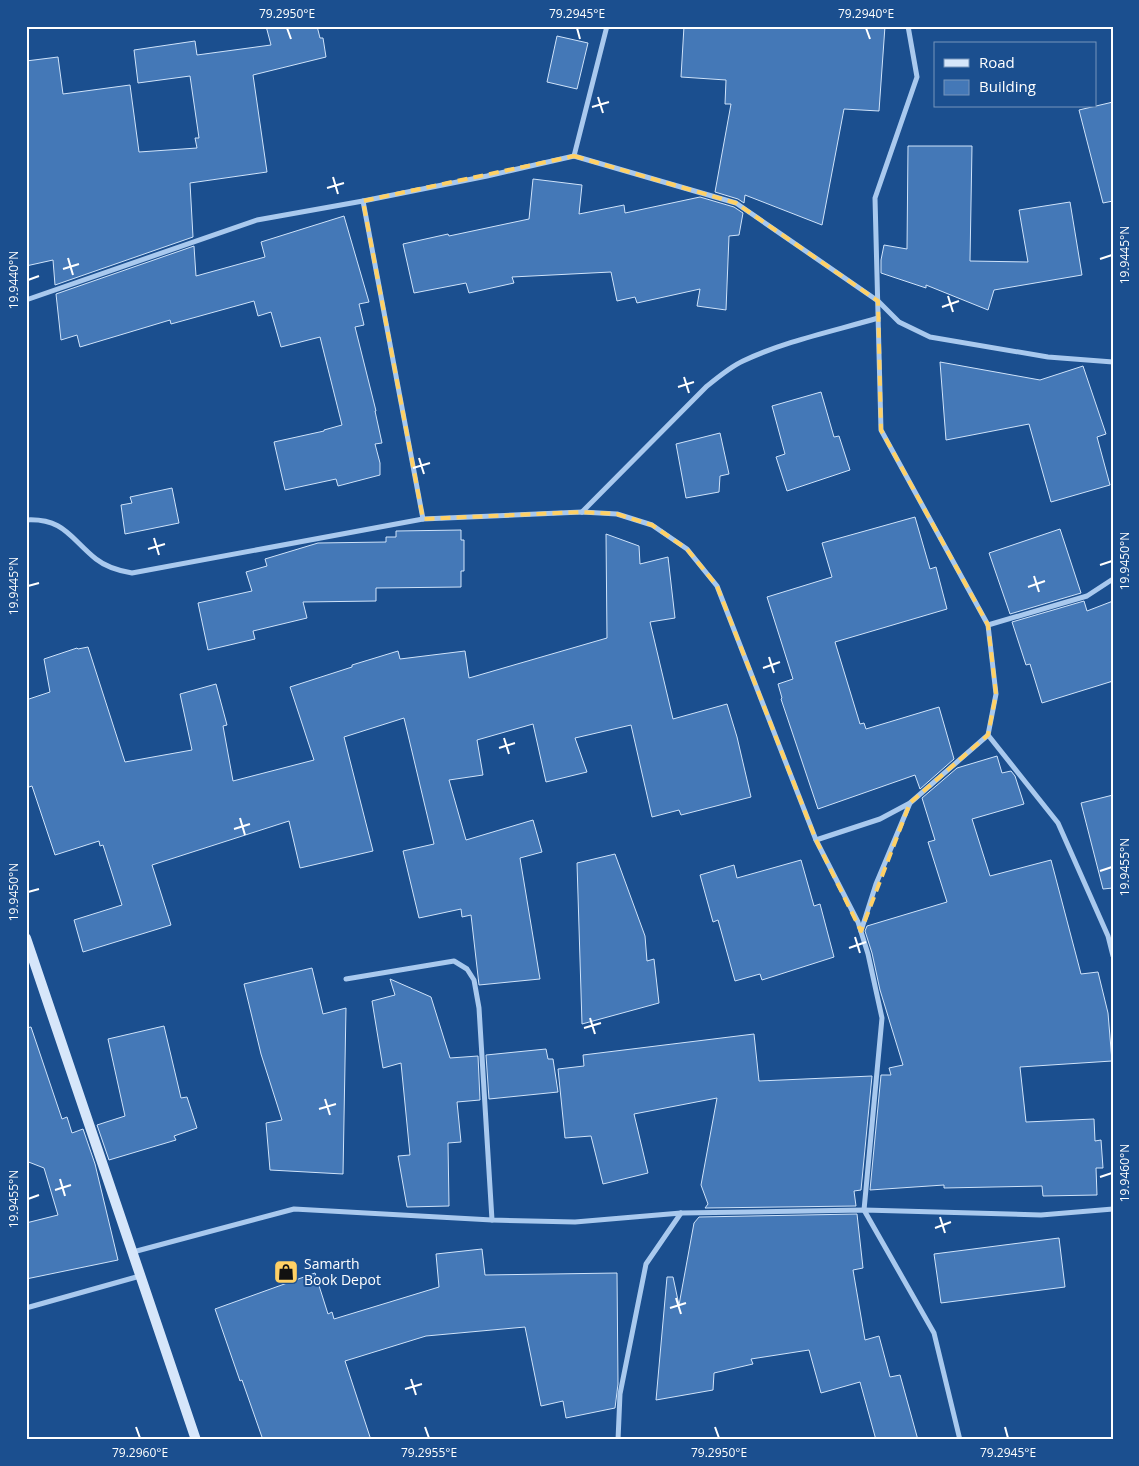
<svg xmlns="http://www.w3.org/2000/svg" width="1139" height="1466" font-family="'Open Sans',sans-serif">
<rect width="100%" height="100%" fill="#1b4f8f"/>
<!-- building -->
<g fill="#4478b7" stroke="#cfe3fa">
<polygon points="266,26 317,26 320,38 323,38 326,57 253,75 267,172 190,183 193,237 55,285 53,260 26,266 26,61 58,57 63,94 130,85 139,152 197,148 195,138 199,138 190,76 138,83 134,50 195,41 197,55 271,45"/>
<polygon points="684,26 885,26 879,111 844,109 822,225 745,195 744,203 738,199 715,192 731,104 725,104 726,80 681,77"/>
<polygon points="557,36 588,43 577,89 547,82"/>
<polygon points="1113,102 1113,201 1103,203 1079,110"/>
<polygon points="908,146 972,146 970,261 1028,262 1019,210 1070,202 1082,275 994,290 988,310 926,285 926,288 881,273 881,260 884,245 907,249"/>
<polygon points="533,179 582,185 579,214 624,205 625,213 700,197 734,207 743,213 739,235 729,236 726,310 697,306 700,289 637,303 635,297 617,301 611,272 512,277 514,283 469,293 466,283 414,293 403,244 448,234 449,236 529,219"/>
<polygon points="344,216 369,302 359,304 364,325 355,327 376,411 375,411 382,443 375,444 380,463 380,475 338,486 336,479 285,490 274,442 324,431 324,430 342,425 320,337 281,347 271,312 258,316 254,301 171,324 170,320 80,347 77,335 61,340 56,294 194,246 196,276 265,257 261,242"/>
<polygon points="940,362 1040,380 1083,366 1106,434 1097,437 1110,485 1051,502 1029,424 946,440"/>
<polygon points="821,392 834,437 839,436 850,470 787,491 776,457 785,454 772,406"/>
<polygon points="720,433 729,474 720,476 719,492 686,498 676,444"/>
<polygon points="172,488 179,523 125,534 121,505 132,503 130,497"/>
<polygon points="915,517 930,569 936,567 947,609 835,642 860,724 864,723 866,729 939,707 954,759 920,789 915,775 818,809 781,699 782,698 778,684 793,679 767,597 832,577 822,543"/>
<polygon points="1060,529 1081,593 1010,614 989,553"/>
<polygon points="461,530 461,540 464,540 464,571 461,571 461,587 376,588 376,601 303,602 307,618 253,631 255,639 208,650 198,603 252,591 246,572 267,566 265,559 318,543 386,542 386,537 396,537 396,531"/>
<polygon points="606,534 639,546 640,564 668,557 675,618 650,622 673,719 727,704 737,737 751,797 681,815 679,810 652,817 631,725 575,738 587,772 546,782 533,724 477,740 483,775 449,780 466,840 533,820 542,852 520,858 540,979 479,985 471,915 462,917 461,909 419,918 403,851 434,844 404,718 344,737 373,851 300,868 289,821 152,865 171,925 83,952 74,920 122,905 103,845 100,846 99,841 55,855 32,786 26,788 26,700 50,692 44,659 77,648 78,649 88,647 125,762 192,750 180,694 216,684 227,725 223,726 233,781 314,760 290,687 352,667 352,665 398,651 400,659 465,651 469,678 607,638"/>
<polygon points="1084,601 1087,611 1113,601 1113,681 1042,703 1030,664 1026,665 1012,622"/>
<polygon points="997,756 1002,773 1011,771 1015,776 1024,804 972,819 990,876 1051,860 1081,974 1098,972 1108,1013 1112,1061 1020,1067 1026,1122 1094,1119 1095,1141 1101,1140 1103,1168 1096,1168 1097,1195 1043,1196 1042,1186 944,1188 944,1185 870,1190 881,1075 891,1075 889,1068 903,1065 880,990 872,953 865,931 867,926 947,902 928,842 935,840 922,798 957,768"/>
<polygon points="1113,795 1113,888 1103,889 1081,803"/>
<polygon points="615,854 645,936 647,961 654,959 659,1003 582,1024 577,863"/>
<polygon points="801,860 814,906 820,904 834,957 762,980 760,974 735,981 718,920 713,922 700,875 734,865 737,878"/>
<polygon points="312,968 323,1014 346,1008 343,1174 270,1170 266,1123 282,1120 261,1054 244,984"/>
<polygon points="390,979 431,997 450,1058 478,1056 480,1100 457,1102 461,1142 448,1143 449,1206 407,1207 398,1156 410,1155 401,1063 383,1068 372,1001 395,995"/>
<polygon points="164,1026 181,1098 187,1097 197,1128 174,1136 176,1140 109,1160 97,1125 125,1116 108,1039"/>
<polygon points="31,1027 62,1119 67,1117 72,1133 83,1129 95,1164 118,1260 26,1279 26,1223 58,1215 44,1168 26,1161 26,1028"/>
<polygon points="754,1034 759,1081 872,1076 861,1190 854,1191 856,1206 705,1208 708,1204 701,1185 717,1098 634,1114 648,1173 603,1184 591,1136 565,1138 558,1069 584,1066 583,1055"/>
<polygon points="546,1049 548,1059 553,1059 558,1092 489,1099 486,1055"/>
<polygon points="857,1214 863,1268 853,1270 865,1340 879,1336 890,1377 900,1375 918,1440 876,1440 860,1382 821,1393 809,1350 751,1359 753,1364 714,1373 713,1390 656,1400 667,1277 673,1277 679,1305 694,1223 699,1217"/>
<polygon points="1059,1238 1065,1287 941,1303 934,1254"/>
<polygon points="482,1249 485,1275 617,1273 618,1384 615,1408 566,1418 563,1401 541,1406 525,1327 426,1336 345,1361 371,1440 263,1440 242,1380 240,1381 215,1309 315,1273 328,1314 332,1312 334,1319 439,1287 436,1254"/>
</g>
<g fill="none" stroke-linecap="round" stroke-linejoin="round">
<!-- minor -->
<g stroke="#a9c9ee" stroke-width="5">
<polyline points="908,26 917,77 875,198 881,430 988,625 996,694 988,735 1058,823 1108,936 1113,956"/>
<polyline points="574,156 607,26"/>
<polyline points="363,201 423,519"/>
<polyline points="26,300 257,220 363,201 487,176 574,156 736,203 878,301 899,322 930,337 1048,357 1113,362"/>
<path d="M582,512L706,387C717,378 730,367 743,361C785,341 834,331 878,318"/>
<path d="M26,520C64,518 70,538 96,559C106,567 120,571 132,573L423,519L582,512L617,514L652,525L687,549L717,586L816,840L858,922L868,954L882,1018L864,1210L934,1333L960,1440"/>
<polyline points="988,625 1087,596 1113,579"/>
<polyline points="816,840 880,819 910,803 988,735"/>
<polyline points="861,931 876,884 910,803"/>
<polyline points="346,979 454,961 467,969 474,980 479,1008 492,1220"/>
<polyline points="133,1252 294,1209 492,1220 575,1222 681,1213 864,1210 1041,1215 1113,1209"/>
<polyline points="26,1308 140,1276"/>
<polyline points="618,1440 620,1394 646,1264 681,1213"/>
</g>
<!-- secondary -->
<polyline stroke="#d6e6fa" stroke-width="10" points="26,938 196,1440"/>
</g>
<!-- marked area -->
<path fill="none" stroke="#ffd166" stroke-width="4" stroke-dasharray="10 6" stroke-linejoin="round" d="M574,156L736,203L878,301L881,430L988,625L996,694L988,735L910,803L861,931L816,840L717,586L687,549L652,525L617,514L582,512L423,519L363,201Z"/>
<!-- ticks -->
<path fill="none" stroke="#fff" stroke-width="2" d="M287,28L291,39M577,28L580,39M866,28L870,39M598,97L603,113M592,107L609,102M333,177L338,194M327,188L344,183M68,258L73,275M1100,259L1112,255M63,269L79,264M28,280L39,276M948,296L953,312M942,307L959,301M684,377L689,393M678,387L694,382M419,458L424,474M413,468L430,463M154,538L159,555M148,549L165,544M1100,565L1112,561M1034,576L1039,592M28,586L39,583M1028,587L1045,581M769,657L774,673M763,668L780,662M504,738L509,754M499,748L515,743M240,818L245,835M234,829L250,824M1100,871L1112,867M28,892L39,889M855,937L860,953M849,948L866,942M590,1018L595,1034M584,1028L601,1023M325,1099L330,1115M319,1109L336,1104M1100,1177L1112,1173M60,1179L65,1196M55,1190L71,1185M28,1199L39,1195M940,1217L945,1233M935,1228L951,1222M676,1298L681,1314M670,1308L686,1303M411,1379L416,1395M405,1389L422,1384M136,1427L140,1438M425,1427L429,1438M715,1427L719,1438M1005,1427L1008,1438"/>
<!-- icons -->
<defs>
<symbol id="shop-square" viewBox="-11 -11 22 22"><rect x="-9" y="-9" width="18" height="18" rx="4" fill="#ffd166" stroke="#1b4f8f"/><path d="M-5-2.5h2.3a2.7 3.5 0 0 1 5.4 0H5L5.5 6h-11ZM-1.5-2.5h3a1.5 2.3 0 0 0-3 0Z" fill="#111"/></symbol>
</defs>
<g fill-rule="evenodd">
<use href="#shop-square" x="272" y="1258" width="28" height="28"/>
</g>
<g text-anchor="middle" stroke-width="4" stroke-linejoin="round" paint-order="stroke">
<!-- poi labels -->
<g font-size="14" fill="#fff" stroke="#1b4f8f" text-anchor="start">
<text x="304" y="1269">Samarth<tspan x="304" dy="16">Book Depot</tspan></text>
</g>
</g>
<!-- border -->
<rect width="1139" height="1466" fill="none" stroke="#1b4f8f" stroke-width="55"/>
<!-- legend -->
<rect x="934" y="42" width="162" height="65" fill="#1b4f8f" stroke="#7695bc"/>
<rect x="944" y="59" width="25" height="8" fill="#d6e6fa" stroke="#7695bc"/>
<text x="979" y="68" font-size="15" fill="#ffffff">Road</text>
<rect x="944" y="80" width="25" height="15" fill="#4478b7" stroke="#7695bc"/>
<text x="979" y="92" font-size="15" fill="#ffffff">Building</text>
<rect x="28" y="28" width="1084" height="1410" fill="none" stroke="#fff" stroke-width="2"/>
<g font-size="12" text-anchor="middle" fill="#fff">
<text x="287" y="18">79.2950°E</text>
<text x="577" y="18">79.2945°E</text>
<text x="866" y="18">79.2940°E</text>
<text transform="translate(1125 255) rotate(-90)" y="4">19.9445°N</text>
<text transform="translate(14 280) rotate(-90)" y="4">19.9440°N</text>
<text transform="translate(1125 561) rotate(-90)" y="4">19.9450°N</text>
<text transform="translate(14 586) rotate(-90)" y="4">19.9445°N</text>
<text transform="translate(1125 867) rotate(-90)" y="4">19.9455°N</text>
<text transform="translate(14 892) rotate(-90)" y="4">19.9450°N</text>
<text transform="translate(1125 1173) rotate(-90)" y="4">19.9460°N</text>
<text transform="translate(14 1199) rotate(-90)" y="4">19.9455°N</text>
<text x="140" y="1457">79.2960°E</text>
<text x="429" y="1457">79.2955°E</text>
<text x="719" y="1457">79.2950°E</text>
<text x="1008" y="1457">79.2945°E</text>
</g>
</svg>
